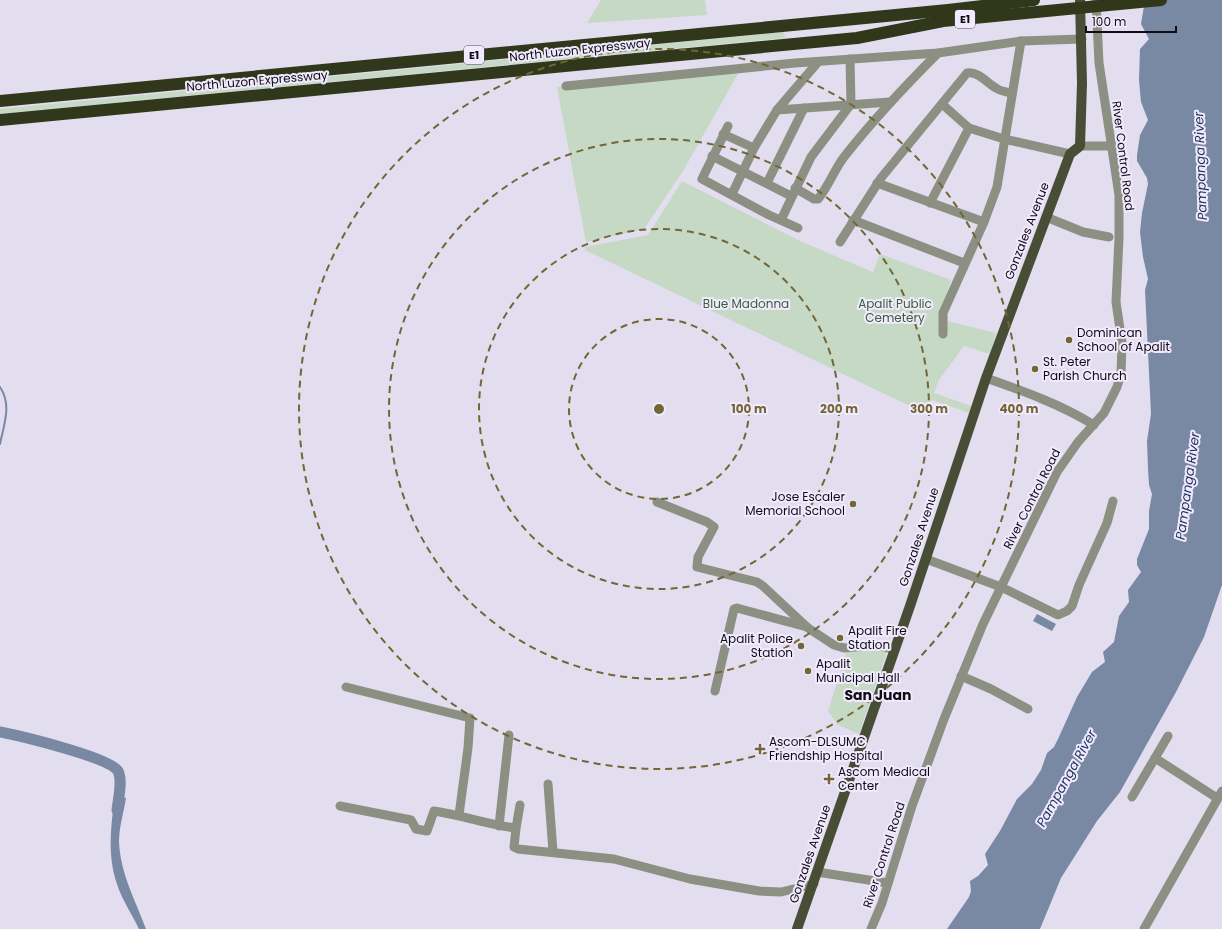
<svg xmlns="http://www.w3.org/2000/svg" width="1222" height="929" font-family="Poppins,sans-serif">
<rect width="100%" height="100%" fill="#e3ddf0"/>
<!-- green -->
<g fill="#c5d9c4">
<polygon points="601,0 705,0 707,15 587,23"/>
<polygon points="784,32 785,38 0,114 0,109"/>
<polygon points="740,70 683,171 644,229 586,242 557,87"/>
<polygon points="682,181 802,242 873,272 880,254 951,280 939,319 996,333 990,354 964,346 939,380 934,393 974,407 972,414 932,400 920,411 585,250 585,247 648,235"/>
<polygon points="870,648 887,652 859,734 838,725 828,711 847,650"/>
</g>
<!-- water -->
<g fill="#7989a4">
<polygon points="1145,0 1222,0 1222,585 1204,637 1176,692 1120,792 1097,821 1061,878 1040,929 947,929 969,897 971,891 970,881 978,876 988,865 985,854 1000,831 1017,799 1032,784 1041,770 1047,753 1054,747 1058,739 1077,697 1092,672 1105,662 1103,652 1114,642 1119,616 1129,602 1128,590 1141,572 1137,565 1137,559 1149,529 1149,511 1152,494 1149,485 1148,469 1147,441 1151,414 1145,290 1148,279 1143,257 1140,232 1142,213 1148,184 1147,178 1137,161 1137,155 1140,135 1148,120 1141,102 1139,80 1140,49 1149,39 1141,24"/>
<polygon points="1037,614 1056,624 1052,631 1033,621"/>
<path d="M115,795L126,798C124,811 119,827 119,841C120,873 135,899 146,929H139C132,914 122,900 117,884C107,855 111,825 115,795Z"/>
</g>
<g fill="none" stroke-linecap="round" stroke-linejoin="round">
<!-- stream -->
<path stroke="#7989a4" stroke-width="2" d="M0,387C12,405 4,424 0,444"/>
<!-- river -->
<path stroke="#7989a4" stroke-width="11" d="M0,732C20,736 109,757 118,771C123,781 118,800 117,810"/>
<!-- minor -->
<g stroke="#8c9082" stroke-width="9">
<polyline points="566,86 795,63 938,53 1021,41 1082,39"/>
<polyline points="942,104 969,128 1004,139 1070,154"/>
<polyline points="777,110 890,102"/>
<polyline points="728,126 702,179 769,215 798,228"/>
<polyline points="723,134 754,148"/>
<polyline points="1080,146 1112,146"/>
<polyline points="712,156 791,196"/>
<polyline points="767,183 804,108"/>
<polyline points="877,183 984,222"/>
<path d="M795,188L814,199H818C829,186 834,170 844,157C873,120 905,86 938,53"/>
<polyline points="732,194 754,148 777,110 818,62"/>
<polyline points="930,203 969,128"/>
<polyline points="1046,217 1083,232 1109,237"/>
<polyline points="781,220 811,157 851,104 850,59"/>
<polyline points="853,220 964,263"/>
<path d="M840,242L881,178L967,73C978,71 987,83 996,88C1000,91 1006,92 1012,93"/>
<polyline points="943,334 943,313 984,222 997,187 1021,41"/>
<path d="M986,378C1023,391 1060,404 1094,425"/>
<polyline points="657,502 707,522 714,527 698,557 697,567 757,582 763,586 808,628 834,645 844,648 877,645 895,650"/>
<polyline points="926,559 1001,587 1058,615 1067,611 1072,606 1079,585 1107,523 1113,501"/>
<polyline points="961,676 991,689 1028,709"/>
<polyline points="346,687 470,718 468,748 459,815"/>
<polyline points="715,691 734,609 737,608 807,627"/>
<polyline points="1155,758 1217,798"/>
<polyline points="548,784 553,852"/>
<polyline points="1132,797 1168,736"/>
<path d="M340,806L411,820L416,829L427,831L434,811C462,815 488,825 516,828L514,847L518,849L614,859L690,879L759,891L781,892L814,884"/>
<polyline points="499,826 509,735"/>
<polyline points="516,828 520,805"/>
<polyline points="817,872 888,883"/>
<polyline points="871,929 882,903 912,806 944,719 983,624 1057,472 1078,442 1104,413 1117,387 1121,374 1122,343 1116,302 1119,238 1119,195 1099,63 1096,0"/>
<polyline points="1144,929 1222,791"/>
</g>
<!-- major -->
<polyline stroke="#484e36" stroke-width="10" points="797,929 910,606 986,378 1070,154 1080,146 1082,83 1080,0"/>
<!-- highway -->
<g stroke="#31371b" stroke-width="12">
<polyline points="0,101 948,10 1034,0"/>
<polyline points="0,120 857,38 943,21 1161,0"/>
</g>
</g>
<!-- distance rings -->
<g fill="none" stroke="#726734" stroke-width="2" stroke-dasharray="7 5">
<circle cx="659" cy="409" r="90"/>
<circle cx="659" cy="409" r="180"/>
<circle cx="659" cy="409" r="270"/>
<circle cx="659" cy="409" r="360"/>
</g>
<!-- markers -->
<g fill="#726734" stroke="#f1eafe" stroke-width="1.5">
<circle cx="1069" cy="340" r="4"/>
<circle cx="1035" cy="369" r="4"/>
<circle cx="853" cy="504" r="4"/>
<circle cx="840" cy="638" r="4"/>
<circle cx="801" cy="646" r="4"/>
<circle cx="808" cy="671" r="4"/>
<path d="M758 743h4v4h4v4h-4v4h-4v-4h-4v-4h4z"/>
<path d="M827 773h4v4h4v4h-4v4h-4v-4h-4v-4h4z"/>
</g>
<g text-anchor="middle" stroke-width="4" stroke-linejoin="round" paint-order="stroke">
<!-- shield labels -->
<g fill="#f1eafe" stroke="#534f5a" stroke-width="1">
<rect x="955" y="10" width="20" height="18" rx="3"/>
<rect x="464" y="46" width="20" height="18" rx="3"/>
</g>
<g font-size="11" font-weight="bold" fill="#0f0c13">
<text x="965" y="23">E1</text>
<text x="474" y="59">E1</text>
</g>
<!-- street labels -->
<g font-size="12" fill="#0f0c13" stroke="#f1eafe">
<text transform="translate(580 50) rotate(-6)" y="4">North Luzon Expressway</text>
<text transform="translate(257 81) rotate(-5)" y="4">North Luzon Expressway</text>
<text transform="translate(1123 156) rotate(83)" y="4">River Control Road</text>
<text transform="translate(1027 231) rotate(-69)" y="4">Gonzales Avenue</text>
<text transform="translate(1032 499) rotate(-63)" y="4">River Control Road</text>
<text transform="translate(919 537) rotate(-72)" y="4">Gonzales Avenue</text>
<text transform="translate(810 854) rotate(-71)" y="4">Gonzales Avenue</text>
<text transform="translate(884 855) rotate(-72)" y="4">River Control Road</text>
</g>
<!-- park labels -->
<g font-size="12" fill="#395e38" stroke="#f1eafe">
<text x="746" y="308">Blue Madonna</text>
<text x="895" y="308">Apalit Public<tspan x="895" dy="14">Cemetery</tspan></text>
</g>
<!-- poi labels -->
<g font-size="12" fill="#0f0c13" stroke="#f1eafe" text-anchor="start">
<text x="1077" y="337">Dominican<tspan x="1077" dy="14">School of Apalit</tspan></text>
<text x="1043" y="366">St. Peter<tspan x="1043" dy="14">Parish Church</tspan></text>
<text x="845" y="501" text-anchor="end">Jose Escaler<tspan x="845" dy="14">Memorial School</tspan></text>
<text x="848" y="635">Apalit Fire<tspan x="848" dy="14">Station</tspan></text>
<text x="793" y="643" text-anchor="end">Apalit Police<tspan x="793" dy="14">Station</tspan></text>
<text x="816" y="668">Apalit<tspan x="816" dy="14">Municipal Hall</tspan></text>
<text x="769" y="746">Ascom-DLSUMC<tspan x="769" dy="14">Friendship Hospital</tspan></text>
<text x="838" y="776">Ascom Medical<tspan x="838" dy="14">Center</tspan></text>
</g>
<!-- water labels -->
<g font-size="13" font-style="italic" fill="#1d335a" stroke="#f1eafe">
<text transform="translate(1200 166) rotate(-92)" y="5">Pampanga River</text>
<text transform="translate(1187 486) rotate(-82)" y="5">Pampanga River</text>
<text transform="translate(1066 778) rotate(-61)" y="5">Pampanga River</text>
</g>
<!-- quarter labels -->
<g font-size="14" font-weight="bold" fill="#0f0c13" stroke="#f1eafe">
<text x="878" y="700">San Juan</text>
</g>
</g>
<circle cx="659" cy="409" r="6" fill="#726734" stroke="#f1eafe" stroke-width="2"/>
<g font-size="12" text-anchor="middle" font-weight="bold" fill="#726734" stroke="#f1eafe" stroke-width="4" stroke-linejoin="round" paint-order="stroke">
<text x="749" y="413">100 m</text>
<text x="839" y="413">200 m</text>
<text x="929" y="413">300 m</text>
<text x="1019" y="413">400 m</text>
</g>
<!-- scale -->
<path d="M1086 26v6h90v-6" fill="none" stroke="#0f0c13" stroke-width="2"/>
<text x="1092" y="26" font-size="12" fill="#0f0c13" stroke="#f1eafe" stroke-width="3" paint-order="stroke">100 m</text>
</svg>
